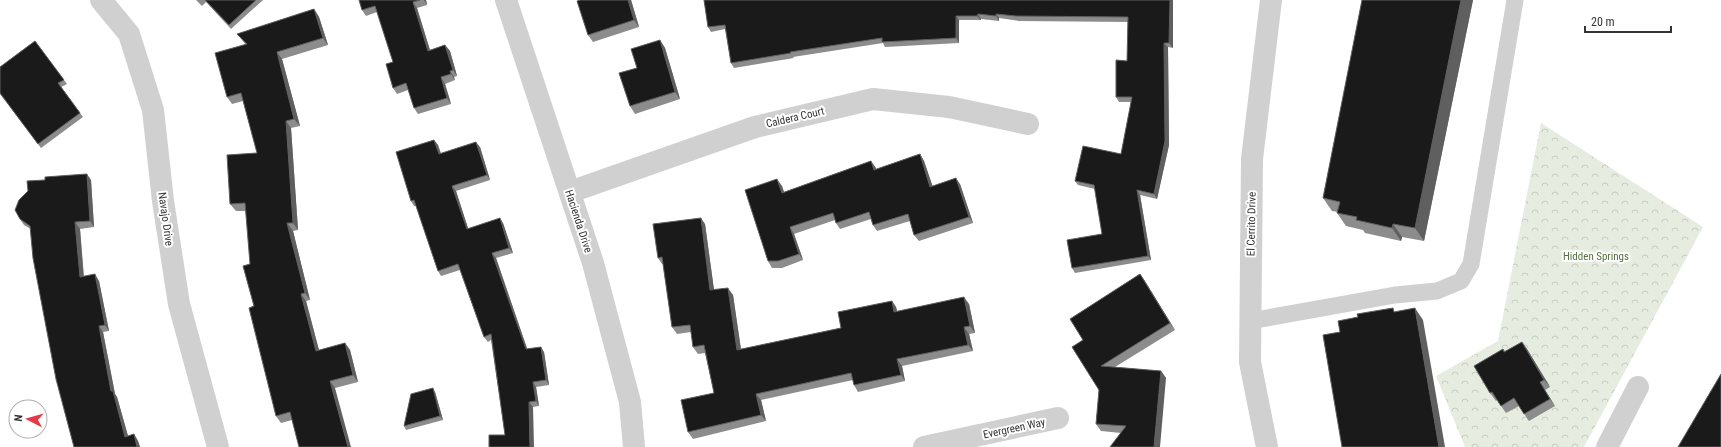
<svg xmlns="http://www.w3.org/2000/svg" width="1721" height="447" font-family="'Roboto Condensed',sans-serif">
<defs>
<pattern id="park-crowns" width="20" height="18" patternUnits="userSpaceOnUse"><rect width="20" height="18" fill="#e6ecdf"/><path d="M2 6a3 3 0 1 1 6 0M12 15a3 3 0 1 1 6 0" fill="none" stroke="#c6cbc0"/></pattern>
</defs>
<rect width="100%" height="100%" fill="#fff"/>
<!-- park -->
<polygon fill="url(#park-crowns)" points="1541,123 1703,227 1584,447 1465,447 1436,376 1498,341"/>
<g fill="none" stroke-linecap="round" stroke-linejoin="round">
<!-- service -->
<polyline stroke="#d0d0d0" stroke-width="17" points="1250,321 1395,295 1437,291 1461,281 1471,264 1515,0"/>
<!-- minor -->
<g stroke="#d0d0d0" stroke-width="22">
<polyline points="101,0 129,34 153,110 163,201 179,304 218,447"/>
<polyline points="506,0 593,263 630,402 634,447"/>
<polyline points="570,192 755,127 873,99 949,107 1028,124"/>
<polyline points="924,447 1058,418"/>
<polyline points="1607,447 1638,387"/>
</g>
<!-- tertiary -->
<polyline stroke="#d0d0d0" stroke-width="22" points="1267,447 1250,362 1252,159 1271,0"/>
</g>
<!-- wall -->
<g fill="#8c8c8c">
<polygon points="196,0 263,0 231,29 206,2 202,6"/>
<polygon points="359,0 426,0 427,5 417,8 430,50 445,45 450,51 457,76 454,77 455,80 445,84 451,104 418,114 414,108 408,90 397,94 393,88 393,62 377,12 366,16 362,10"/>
<polygon points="580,0 631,0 639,27 593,42 588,35"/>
<polygon points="704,0 1173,0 1173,48 1168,47 1169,145 1157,199 1140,195 1151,260 1075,273 1072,268 1102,234 1095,189 1078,185 1075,181 1121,154 1131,102 1119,102 1116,97 1127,61 1128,22 1019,21 999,18 999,21 981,19 981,20 959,20 959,43 885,47 883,43 793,57 794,58 734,68 731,63 725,29 711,32 708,27"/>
<polygon points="1362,0 1473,0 1424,241 1402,237 1401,241 1365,233 1363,230 1346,226 1337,213 1338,212 1332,211 1323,198"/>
<polygon points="314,9 319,17 328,45 282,59 300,126 291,128 298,230 293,231 310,300 306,301 319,350 345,343 350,350 358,382 335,388 292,420 281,423 276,416 254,306 246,211 236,211 230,204 257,153 243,101 232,104 227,97 246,45 237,34"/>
<polygon points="660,40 665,48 680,99 635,114 630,106 637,68"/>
<polygon points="35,41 67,84 61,87 83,117 41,148 0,94"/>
<polygon points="434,140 438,145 441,153 480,147 490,180 456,191 468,229 503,223 513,253 496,258 527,349 544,352 549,385 536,387 539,406 533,407 505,435 491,340 488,342 484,337 460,270 441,276 438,271 416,206 414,206 411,201"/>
<polygon points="920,154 924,161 932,186 960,184 973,223 919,241 914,235 910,221 877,231 873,225 871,219 840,229 836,223 835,220 794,234 803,260 782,268 772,268 768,261 782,186 784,192 871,161 876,169"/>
<polygon points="45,180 91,180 94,227 80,229 84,276 99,281 109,331 103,332 115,394 117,397 128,436 134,434 138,441 140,447 74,447 31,229 24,225 20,219"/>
<polygon points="705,224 714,290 733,295 741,349 841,328 892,301 896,307 897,311 969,304 975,333 969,334 973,351 902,366 905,381 858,392 854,385 853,380 761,400 766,421 693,439 688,432 714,393 705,353 698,354 693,347 691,332 677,334 672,327 663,264 662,264 658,258"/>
<polygon points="1140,274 1175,330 1115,367 1161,371 1166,378 1121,433 1101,431 1096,424 1099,390 1083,340"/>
<polygon points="1503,349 1505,351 1527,349 1550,387 1545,390 1555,406 1529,421 1519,406 1506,413 1497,400 1496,401 1490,393"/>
<polygon points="435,392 443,420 406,430 404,426"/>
</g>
<!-- shaded-wall -->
<g fill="#5f5f5f">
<polygon points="424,0 426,0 427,5"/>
<polygon points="628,0 631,0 639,27 634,20"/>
<polygon points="1170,0 1173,0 1173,48 1169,43"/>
<polygon points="1461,0 1473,0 1424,241 1415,228"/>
<polygon points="413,2 417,8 432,57 428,51"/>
<polygon points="314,9 319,17 328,45 323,38"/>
<polygon points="978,14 981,19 981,20 977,16"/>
<polygon points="996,14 999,18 999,21 996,16"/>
<polygon points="956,16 959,20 959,43 956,38"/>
<polygon points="660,40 665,48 680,99 675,92"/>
<polygon points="1164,43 1168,47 1169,145 1157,199 1154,194"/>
<polygon points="445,45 450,51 457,76 453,70"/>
<polygon points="277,52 282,59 300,126 294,119"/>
<polygon points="450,71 454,77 455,80 451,74"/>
<polygon points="441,77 445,84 451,104 447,98"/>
<polygon points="286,121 291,128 298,230 293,223"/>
<polygon points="434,140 438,145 442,159 439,154"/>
<polygon points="476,142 480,147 490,180 487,175"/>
<polygon points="920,154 924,161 935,193 930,187"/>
<polygon points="871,161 876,168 878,176 874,170"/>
<polygon points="87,174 91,180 94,227 90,221"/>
<polygon points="956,178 960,184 973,223 969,217"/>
<polygon points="777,179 782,186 786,199 782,193"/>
<polygon points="452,186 456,191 470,234 467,229"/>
<polygon points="1137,190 1140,195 1151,260 1148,256"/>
<polygon points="500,218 503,223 513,253 509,248"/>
<polygon points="701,218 705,224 715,297 710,290"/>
<polygon points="75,222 80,229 84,283 80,277"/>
<polygon points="287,223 293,231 310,300 305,293"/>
<polygon points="1393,224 1402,237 1401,241 1392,228"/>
<polygon points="790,227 794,234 803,260 799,254"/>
<polygon points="492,253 496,258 529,354 526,349"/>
<polygon points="95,274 99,281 109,331 105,325"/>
<polygon points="1140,274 1145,281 1175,330 1170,323"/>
<polygon points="728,288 733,295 742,357 737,350"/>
<polygon points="301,294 306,301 321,358 316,351"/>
<polygon points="964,297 969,304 975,333 970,326"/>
<polygon points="892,301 896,307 899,319 894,312"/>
<polygon points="1415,308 1423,320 1445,447 1439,447"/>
<polygon points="99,326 103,332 115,394 117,397 130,443 125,437 111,391"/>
<polygon points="964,327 969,334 973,351 968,345"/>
<polygon points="1522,342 1527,349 1550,387 1544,380"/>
<polygon points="345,343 350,350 358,382 353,375"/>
<polygon points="541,347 544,352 549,385 546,380"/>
<polygon points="897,359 902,366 905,381 901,375"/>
<polygon points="1161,371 1166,378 1160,447 1154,447"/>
<polygon points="330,381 335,388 351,447 348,447"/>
<polygon points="533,382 536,387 539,406 536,401"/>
<polygon points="1540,382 1555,406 1550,399"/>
<polygon points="433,388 435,392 443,420 440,416"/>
<polygon points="756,394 761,400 766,421 761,415"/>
<polygon points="529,402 533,407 534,447 530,447"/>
<polygon points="134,434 138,441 140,447 137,447"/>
</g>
<!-- building -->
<g fill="#1a1a1a" stroke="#5f5f5f">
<polygon points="205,0 256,0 229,25"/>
<polygon points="359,0 420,0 413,2 428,51 445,45 453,70 450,71 451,74 441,77 447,98 414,108 406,83 393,88 386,64 393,62 375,6 362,10"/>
<polygon points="579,0 628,0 634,20 588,35 577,1 580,0"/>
<polygon points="704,0 1170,0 1169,43 1164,43 1165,141 1154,194 1137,190 1148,256 1072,268 1067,240 1102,234 1094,185 1075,181 1083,146 1121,154 1132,97 1116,97 1116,60 1127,61 1128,17 1016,16 996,14 996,16 978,14 977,16 956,16 956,38 882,42 882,38 790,52 791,53 731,63 725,25 708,27"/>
<polygon points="1362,0 1461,0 1415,228 1393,224 1392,228 1356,220 1357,217 1337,213 1340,202 1323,198"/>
<polygon points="314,9 323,38 277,52 294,119 286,121 293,223 287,223 305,293 301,294 316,351 345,343 353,375 330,381 348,447 299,447 290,412 276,416 249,308 254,306 243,266 250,264 245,203 230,204 227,155 257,153 241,93 227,97 215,53 247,44 237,34"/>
<polygon points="660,40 675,92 630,106 619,73 637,68 631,49"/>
<polygon points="35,41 64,80 58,83 80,113 38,144 0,93 0,67"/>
<polygon points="434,140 439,154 476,142 487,175 452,186 467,229 500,218 509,248 492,253 526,349 541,347 546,380 533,382 536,401 529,402 530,447 489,447 489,435 505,435 491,334 484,337 458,264 438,271 414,200 411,201 396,152"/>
<polygon points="920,154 930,187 956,178 969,217 914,235 908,214 873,225 869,212 836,223 833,213 790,227 799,254 778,261 768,261 745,190 777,179 782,193 871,161 874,170"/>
<polygon points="87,174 90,221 75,222 80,277 95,274 105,325 99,326 111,391 113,391 125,437 134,434 137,447 74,447 56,379 33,258 30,226 20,219 15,210 19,200 28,191 27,181 45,180 45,177"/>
<polygon points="701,218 710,290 728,288 737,350 841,328 838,312 892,301 894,312 964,297 970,326 964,327 968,345 897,359 901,375 854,385 851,373 756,394 761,415 688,432 681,400 714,393 704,345 693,347 690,325 672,327 662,257 658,258 653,224"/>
<polygon points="1140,274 1170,323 1101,366 1161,371 1154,447 1110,447 1126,426 1096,424 1099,390 1072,347 1083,340 1070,319"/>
<polygon points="1393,308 1394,312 1415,308 1439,447 1342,447 1323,335 1340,332 1338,321 1358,317 1357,314"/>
<polygon points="1522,342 1544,380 1540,382 1550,399 1524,414 1514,398 1501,406 1492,392 1490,393 1474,366 1503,349 1504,352"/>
<polygon points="1721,374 1721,447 1678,447"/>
<polygon points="433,388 440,416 404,426 411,394"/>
</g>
<g text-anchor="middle" stroke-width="4" stroke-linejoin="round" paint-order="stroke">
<!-- street labels -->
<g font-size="11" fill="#333" stroke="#fff">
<text transform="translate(795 117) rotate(-13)" y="4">Caldera Court</text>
<text transform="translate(166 219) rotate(82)" y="4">Navajo Drive</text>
<text transform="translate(579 221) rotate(72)" y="4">Hacienda Drive</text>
<text transform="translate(1251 224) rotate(-89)" y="4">El Cerrito Drive</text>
<text transform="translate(1014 428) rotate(-12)" y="4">Evergreen Way</text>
</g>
<!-- park labels -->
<g font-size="11" fill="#56703f" stroke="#fff">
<text x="1596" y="260">Hidden Springs</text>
</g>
</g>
<!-- north arrow -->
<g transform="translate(28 419) rotate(276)"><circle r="19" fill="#ffffff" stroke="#adadad"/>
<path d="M0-3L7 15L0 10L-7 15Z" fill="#e63946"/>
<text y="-6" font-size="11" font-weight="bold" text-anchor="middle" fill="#333333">N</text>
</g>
<!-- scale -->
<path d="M1585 26v6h86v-6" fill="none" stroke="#333333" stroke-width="2"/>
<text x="1591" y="26" font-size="12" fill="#333333" stroke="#ffffff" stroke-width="3" paint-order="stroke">20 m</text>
</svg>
